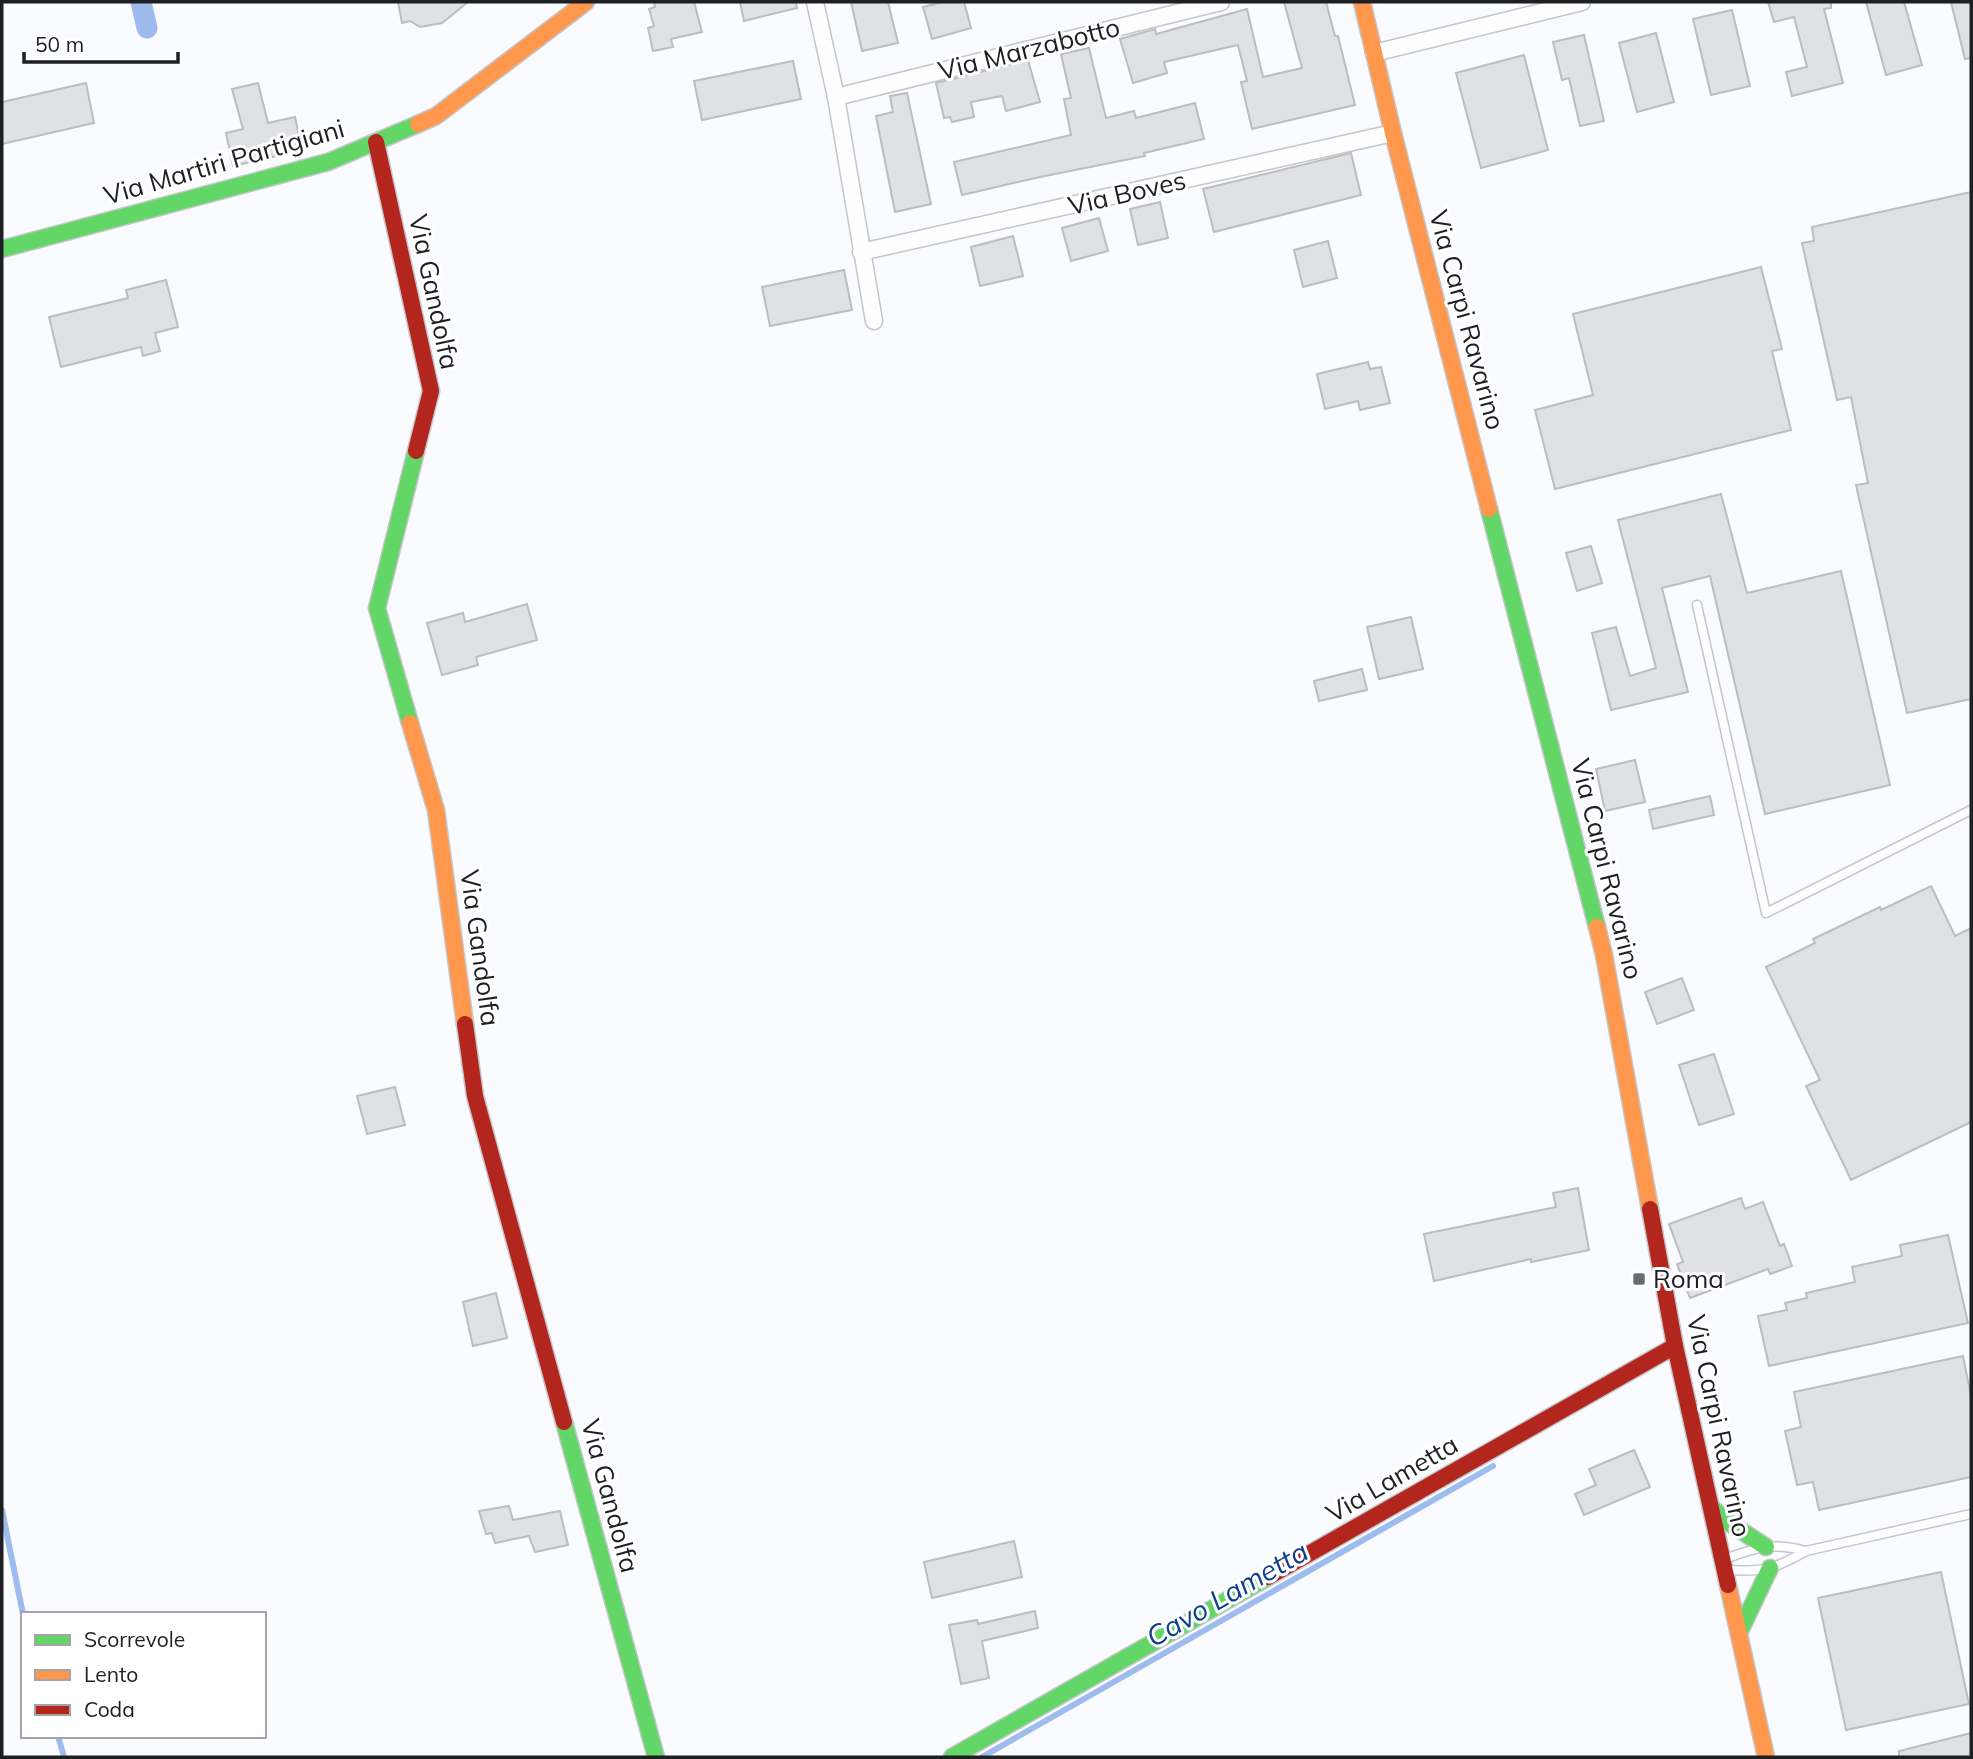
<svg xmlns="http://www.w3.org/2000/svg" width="1973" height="1759" font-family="Mulish,sans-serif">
<rect width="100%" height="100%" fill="#f9fbfe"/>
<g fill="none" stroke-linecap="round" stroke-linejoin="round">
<!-- stream -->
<g stroke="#9dbbec" stroke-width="6">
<polyline points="2,1510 23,1614"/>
<polyline points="58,1736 64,1757"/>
<polyline points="982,1757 1493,1466"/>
</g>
<!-- canal -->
<polyline stroke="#9dbbec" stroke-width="21" points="141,2 147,28"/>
</g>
<!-- building -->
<g fill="#dfe1e4" stroke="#bbbdc0" stroke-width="2">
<polygon points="398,2 468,2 442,23 420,27 410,21 402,23"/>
<polygon points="654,2 694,2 702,32 671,39 673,47 653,51 648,28 654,26 649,9 655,7"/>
<polygon points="740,2 796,2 797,8 744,21"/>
<polygon points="851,2 888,2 898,43 862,51"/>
<polygon points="943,2 964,2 971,28 932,39 923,7"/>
<polygon points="1284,2 1326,2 1335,36 1338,36 1355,105 1252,129 1241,82 1247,81 1238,45 1164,62 1167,73 1133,83 1120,39 1155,29 1156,34 1247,9 1263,77 1302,68"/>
<polygon points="1768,2 1831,2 1831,8 1824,9 1843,83 1792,96 1786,72 1807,67 1794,17 1774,22"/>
<polygon points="1866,2 1904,2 1922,65 1886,75"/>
<polygon points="1951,2 1971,2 1971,58 1965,59"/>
<polygon points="1732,10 1750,86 1711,95 1693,19"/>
<polygon points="1656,33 1674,102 1637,112 1619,43"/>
<polygon points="1584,35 1604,121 1580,126 1569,78 1562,80 1553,42"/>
<polygon points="1089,48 1106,118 1134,111 1136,118 1195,103 1204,139 1144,153 1145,156 1040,177 962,195 954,162 1071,135 1064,99 1071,98 1061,54"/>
<polygon points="1524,55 1548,150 1481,168 1456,73"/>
<polygon points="1028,60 1040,102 1006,111 1002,96 971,102 974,117 952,122 950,117 944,118 936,83"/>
<polygon points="793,61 801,99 702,120 694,81"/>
<polygon points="86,83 94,123 2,144 2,102"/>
<polygon points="258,83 268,123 295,117 302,150 233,166 226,133 243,129 232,89"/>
<polygon points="907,93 931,204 895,212 876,116 893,112 890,96"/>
<polygon points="1351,153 1361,195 1214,232 1203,189"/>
<polygon points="1971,192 1971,699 1907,713 1856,485 1868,483 1851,397 1837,400 1802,243 1814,241 1812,227"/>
<polygon points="1160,202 1168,238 1138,245 1130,209"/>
<polygon points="1099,218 1108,251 1071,261 1062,228"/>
<polygon points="1013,236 1023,276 980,286 971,247"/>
<polygon points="1328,241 1337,278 1303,287 1294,250"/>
<polygon points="1761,267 1782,349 1772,351 1791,430 1555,489 1535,410 1593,395 1573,314"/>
<polygon points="844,270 852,310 770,326 762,287"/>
<polygon points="166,280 178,327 155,333 160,351 143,356 141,347 61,367 49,317 128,298 126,290"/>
<polygon points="1368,362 1370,369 1381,367 1390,403 1360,410 1358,401 1325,409 1317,374"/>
<polygon points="1721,494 1747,593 1841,571 1890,785 1765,814 1710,576 1662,588 1688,692 1611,710 1592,633 1616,627 1630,676 1656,668 1618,520"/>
<polygon points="1591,546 1602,583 1577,591 1566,553"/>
<polygon points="527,604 537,640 476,657 478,665 442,675 427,623 463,613 465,622"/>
<polygon points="1411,617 1423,669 1379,679 1367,627"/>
<polygon points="1362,669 1367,690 1319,701 1314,681"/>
<polygon points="1635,760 1645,802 1605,811 1596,769"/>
<polygon points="1710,796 1714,815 1653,829 1649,810"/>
<polygon points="1931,886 1955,936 1971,928 1971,1122 1851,1180 1806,1086 1820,1080 1766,967 1815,943 1813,939 1880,907 1881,910"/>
<polygon points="1682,978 1694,1010 1657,1024 1645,992"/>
<polygon points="1714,1054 1734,1114 1699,1125 1679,1065"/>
<polygon points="395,1087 405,1125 367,1134 357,1096"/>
<polygon points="1578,1188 1589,1250 1531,1262 1531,1259 1434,1281 1424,1234 1556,1207 1553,1193"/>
<polygon points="1741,1198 1745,1209 1763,1202 1780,1246 1784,1244 1792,1266 1770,1274 1768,1269 1690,1298 1677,1264 1683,1262 1669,1224"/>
<polygon points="1948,1235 1968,1323 1769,1366 1758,1316 1787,1310 1785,1303 1807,1298 1806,1293 1855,1282 1852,1267 1902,1256 1900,1245"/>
<polygon points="496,1293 507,1338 473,1346 463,1302"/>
<polygon points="1963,1356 1971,1396 1971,1477 1819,1510 1813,1482 1797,1485 1785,1431 1801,1427 1794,1392"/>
<polygon points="1634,1450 1650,1487 1584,1515 1575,1494 1596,1485 1589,1469"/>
<polygon points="509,1506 513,1520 560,1511 568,1545 535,1552 529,1536 495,1543 492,1533 486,1534 479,1511"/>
<polygon points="1014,1541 1022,1577 932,1598 924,1562"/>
<polygon points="1941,1572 1969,1704 1846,1730 1818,1598"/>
<polygon points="1035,1611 1038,1628 982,1641 989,1678 961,1684 949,1625 977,1620 978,1624"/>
<polygon points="1971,1733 1971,1757 1899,1757 1899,1751"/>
</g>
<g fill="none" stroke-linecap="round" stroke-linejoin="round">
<defs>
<g id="lane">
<polyline points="1697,605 1766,913 1971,810"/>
<path d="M1725,1559C1757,1547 1772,1542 1806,1551"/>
<path d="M1728,1570C1764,1572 1775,1569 1806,1551L1971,1514"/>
</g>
<g id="street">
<polyline points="815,2 836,97 874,321"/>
<polyline points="1374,53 1582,2"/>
<polyline points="836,97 1221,2"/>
<polyline points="861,252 1393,133"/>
</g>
<g id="fast">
<polyline points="2,249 328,162 418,124"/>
<polyline points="1489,509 1597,927"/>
<polyline points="410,723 377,608 416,451"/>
<polyline points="564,1422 656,1757"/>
<polyline points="1711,1507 1728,1522 1766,1547"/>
<polyline points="1739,1633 1770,1568"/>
<polyline points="952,1757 1268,1577"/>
</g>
<g id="slow">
<polyline points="1362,2 1393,133 1489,509"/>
<polyline points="418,124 436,116 586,2"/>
<polyline points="410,723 436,810 465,1024"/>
<polyline points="1597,927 1604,955 1650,1209"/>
<polyline points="1728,1585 1766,1757"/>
</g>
<g id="jam">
<polyline points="376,142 431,391 416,451"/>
<polyline points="465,1024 475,1096 564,1422"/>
<polyline points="1650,1209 1675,1346 1728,1585"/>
<polyline points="1268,1577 1675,1346"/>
</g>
</defs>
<!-- lane casing -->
<use href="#lane" stroke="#c4c6c9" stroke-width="11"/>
<!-- street casing -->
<use href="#street" stroke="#c4c6c9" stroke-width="19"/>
<!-- fast casing -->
<use href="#fast" stroke="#c4c6c9" stroke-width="19"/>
<!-- slow casing -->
<use href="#slow" stroke="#c4c6c9" stroke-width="19"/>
<!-- jam casing -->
<use href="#jam" stroke="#c4c6c9" stroke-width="19"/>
<!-- lane -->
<use href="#lane" stroke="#fefeff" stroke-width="8"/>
<!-- street -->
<use href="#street" stroke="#fefeff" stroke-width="16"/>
<!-- fast -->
<use href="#fast" stroke="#63d668" stroke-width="16"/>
<!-- slow -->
<use href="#slow" stroke="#ff974d" stroke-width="16"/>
<!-- jam -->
<use href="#jam" stroke="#b3261e" stroke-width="16"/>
</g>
<!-- markers -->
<rect fill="#6a6c6f" stroke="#fff" stroke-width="2.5" x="1632" y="1272" width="14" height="14" rx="3.5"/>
<g text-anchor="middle" stroke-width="6" stroke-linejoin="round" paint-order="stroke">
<!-- street labels -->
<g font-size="26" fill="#1d1f22" stroke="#fff">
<text transform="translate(1029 49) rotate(-14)" y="9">Via Marzabotto</text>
<text transform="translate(224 162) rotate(-16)" y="9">Via Martiri Partigiani</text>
<text transform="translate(1127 193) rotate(-13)" y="9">Via Boves</text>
<text transform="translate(434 292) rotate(78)" y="9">Via Gandolfa</text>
<text transform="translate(1467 320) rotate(75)" y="9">Via Carpi Ravarino</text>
<text transform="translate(1607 869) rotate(76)" y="9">Via Carpi Ravarino</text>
<text transform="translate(480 948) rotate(82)" y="9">Via Gandolfa</text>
<text transform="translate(1719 1426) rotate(78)" y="9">Via Carpi Ravarino</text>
<text transform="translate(1392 1479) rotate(-30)" y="9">Via Lametta</text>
<text transform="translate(610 1496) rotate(75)" y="9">Via Gandolfa</text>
</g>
<!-- poi labels -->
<g font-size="26" fill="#1d1f22" stroke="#fff" text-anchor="start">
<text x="1653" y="1288">Roma</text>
</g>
<!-- water labels -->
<g font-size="28" font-style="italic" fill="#0f3e8e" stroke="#fff">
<text transform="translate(1227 1594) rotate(-30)" y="10">Cavo Lametta</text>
</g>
</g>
<!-- border -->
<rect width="1973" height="1759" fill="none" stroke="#1d1f22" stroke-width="7"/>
<!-- legend -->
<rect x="21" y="1612" width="245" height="126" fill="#ffffff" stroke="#a5a5a7" stroke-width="2"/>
<rect x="35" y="1635" width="35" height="10" fill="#63d668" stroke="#a5a5a7" stroke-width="2"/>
<text x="84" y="1647" font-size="21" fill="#1d1f22">Scorrevole</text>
<rect x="35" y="1670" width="35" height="10" fill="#ff974d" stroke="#a5a5a7" stroke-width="2"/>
<text x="84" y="1682" font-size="21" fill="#1d1f22">Lento</text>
<rect x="35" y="1705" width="35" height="10" fill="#b3261e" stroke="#a5a5a7" stroke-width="2"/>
<text x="84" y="1717" font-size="21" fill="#1d1f22">Coda</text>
<!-- scale -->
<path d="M24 52v10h154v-10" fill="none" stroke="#1d1f22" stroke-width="3.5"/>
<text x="35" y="52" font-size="21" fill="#1d1f22" stroke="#ffffff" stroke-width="5" paint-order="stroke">50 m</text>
</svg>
